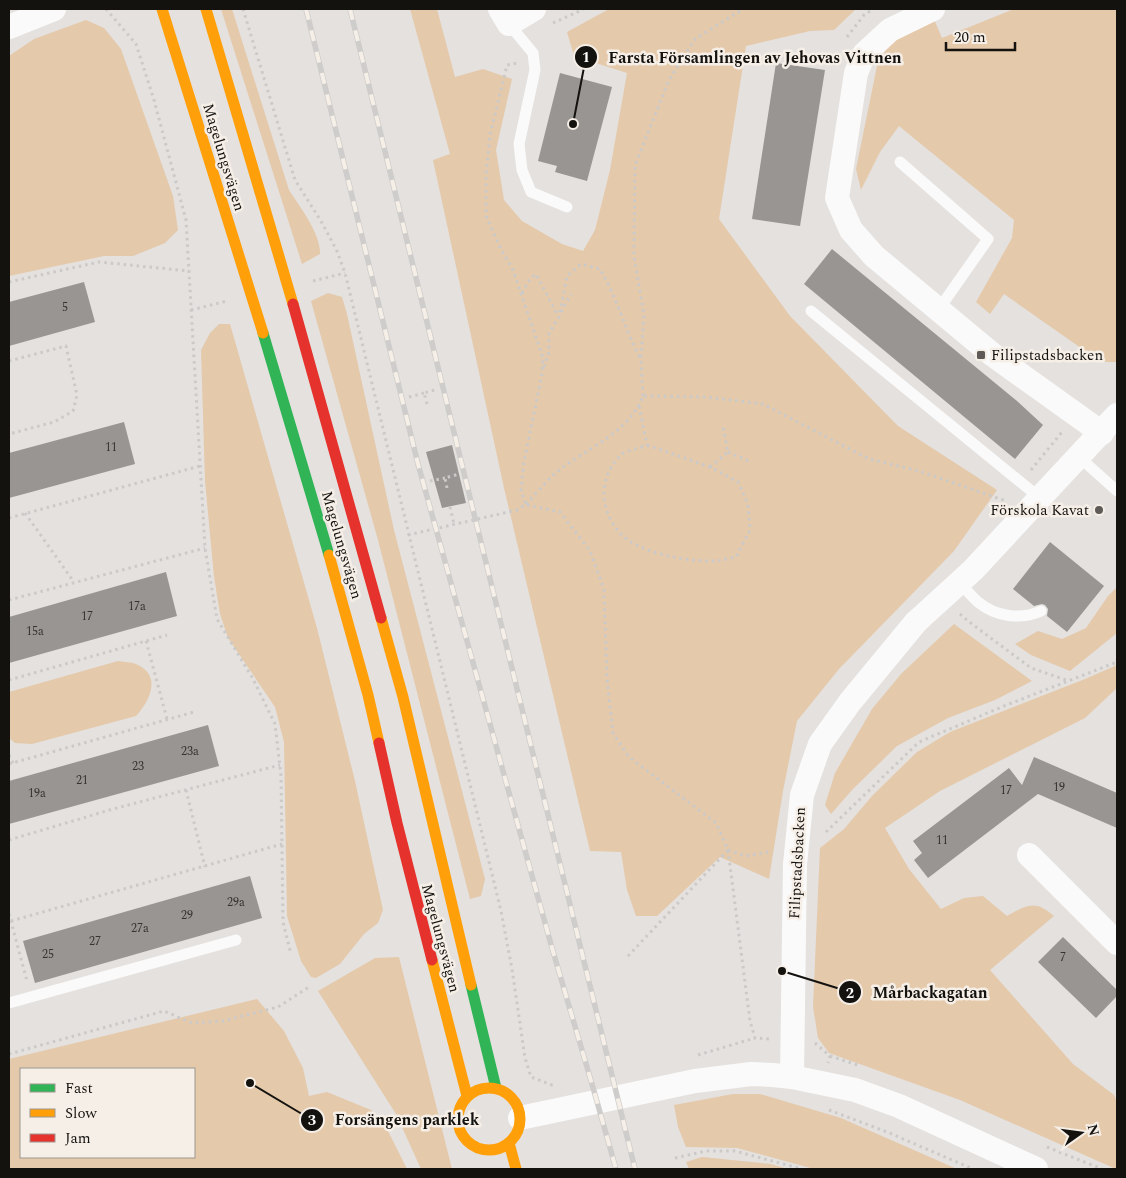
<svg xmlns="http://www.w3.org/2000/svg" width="1126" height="1178" font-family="Spectral,serif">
<rect width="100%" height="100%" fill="#e4e1de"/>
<!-- green -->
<g fill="#e5c9ab" fill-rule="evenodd">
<path d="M221,9H232L289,190C300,207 321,234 320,254L302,264Z"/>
<polygon points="410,9 437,9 455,77 483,69 512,79 496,150 504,200 522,221 562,244 583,251 595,230 610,170 627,73 574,56 567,32 609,9 856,9 834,30 810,31 746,46 719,219 790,316 898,426 997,490 954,551 839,669 797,721 783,791 769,879 720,857 657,916 636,916 627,890 621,852 590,851 504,488 433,160 450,154"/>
<polygon points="1014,9 1117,9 1117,362 1101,362 1004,294 990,314 976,302 1012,238 1014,220 899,126 880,152 861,190 856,169 877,66 892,39 933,17 942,38"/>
<polygon points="86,20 104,28 121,49 173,196 178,230 165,243 133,256 104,256 9,276 9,56 34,39"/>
<polygon points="328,293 342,297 347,314 394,530 485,879 481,896 470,899 378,540 311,301"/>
<polygon points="219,324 230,324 317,628 355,781 383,910 378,923 364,934 340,964 316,978 311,977 301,961 287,916 284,742 275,707 228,638 220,614 214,577 205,481 201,350 210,333"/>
<polygon points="1117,587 1117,633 1070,671 1031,655 1015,644 1038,631 1062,639 1086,628 1108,596"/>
<polygon points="954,624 1032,681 995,700 948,718 897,746 853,789 831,814 825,805 835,773 872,709 901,674"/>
<path d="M118,661C122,662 129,662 133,663C163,673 151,700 136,716L32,744L15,743L9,738V692Z"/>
<path d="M1117,665V688L1085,718L940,791L885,828L909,869L941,909L964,898L983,896L1007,916C1027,905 1035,899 1054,916L990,970L1073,1064L1114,1095L1117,1102V1169H1116L960,1100L829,1053L818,1038L813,1007L820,848L844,829L872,796L917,752L950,732L1085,679Z"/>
<polygon points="399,957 452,1169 421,1169 396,1114 318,991 375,958"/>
<path d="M257,999L284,1031L303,1068L309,1096L327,1092L371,1110L388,1131L407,1169H9V1059ZM21,1069H194V1157H21Z"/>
<polygon points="733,1094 760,1094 841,1118 957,1169 814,1169 737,1148 686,1147 678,1127 674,1105"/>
<polygon points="702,1157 771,1164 788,1169 689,1169 686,1162"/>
</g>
<!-- building -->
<g fill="#989593">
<polygon points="776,63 825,70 800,226 752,219"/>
<polygon points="560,73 612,87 587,181 555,172 557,166 538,161"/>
<polygon points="832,249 1017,401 1043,425 1015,459 804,284"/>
<polygon points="84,282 95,322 9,346 9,302"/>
<polygon points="124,422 135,464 9,498 9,453"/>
<polygon points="452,445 466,503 442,508 426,452"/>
<polygon points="1050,542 1104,586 1067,632 1047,616 1048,609 1045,605 1042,604 1034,606 1013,589"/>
<polygon points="166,572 177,616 9,663 9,617"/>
<polygon points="208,725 219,766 9,824 9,781"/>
<polygon points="1034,757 1117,793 1117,828 1038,794 928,878 914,860 922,853 913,841 1009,768 1022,785"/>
<polygon points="250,876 262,918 35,983 23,941"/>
<polygon points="1063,937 1117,990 1117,996 1096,1018 1038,962"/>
</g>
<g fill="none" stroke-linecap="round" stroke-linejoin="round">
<!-- path -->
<g stroke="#cbcac9" stroke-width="3" stroke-dasharray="2.5 4" stroke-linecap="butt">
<polyline points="106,9 136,44 154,100 186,220 205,548 217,619 253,679 275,724 281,776 283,922 291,954"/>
<polyline points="243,9 295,180 321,221 337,251 345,273 501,911 512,969 525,1058 531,1077 552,1085 555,1085"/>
<polyline points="553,23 584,9"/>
<polyline points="847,37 864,15 873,9"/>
<polyline points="313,281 345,273"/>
<polyline points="9,282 99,262 189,271"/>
<polyline points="522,293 530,279 536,274 558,316"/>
<polyline points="191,310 227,301"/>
<polyline points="561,312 571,294"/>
<polyline points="9,361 66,346 77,395 73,411 54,422 9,434"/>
<path d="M544,367L549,352V333L559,317L567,276L581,264L600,269C617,298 625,330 641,360"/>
<polyline points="643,396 641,360 644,315 634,256 635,165 669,80 695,39 743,9"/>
<polyline points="409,397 424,393"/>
<polyline points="427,404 424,393 438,389"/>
<polyline points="639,406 647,445"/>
<path d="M647,445L710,467L738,482L748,504L750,530L736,557C730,558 723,560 717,561C690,562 639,554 620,533C599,510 598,476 622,454C628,450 640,448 647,445Z"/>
<polyline points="728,452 751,462"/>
<polyline points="710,467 728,452 723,427"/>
<polyline points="1031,470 1062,432"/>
<polyline points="430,481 445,478"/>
<polyline points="447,488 445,478 459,474"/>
<path d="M526,504C537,493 547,480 559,470C588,448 628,433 643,396L706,397L763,404L869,459L919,471L1006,501"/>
<polyline points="527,505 560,512 590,551 604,589 607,679 613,733 629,757 716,823 728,850 746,856 768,852"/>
<polyline points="450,507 454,524"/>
<polyline points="25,513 74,582"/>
<polyline points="9,518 200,466"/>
<polyline points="408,535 517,510 526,504 521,491 524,462 542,374 543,358 513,270 501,249 486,216 486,175 490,135 507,65 517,63"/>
<polyline points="9,600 205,548"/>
<polyline points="960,614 968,621 1031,668 1069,681"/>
<polyline points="146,641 167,719"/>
<polyline points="9,680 167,635"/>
<polyline points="9,755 13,763"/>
<polyline points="9,764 194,712"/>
<polyline points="186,790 205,867"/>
<polyline points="826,832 919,742 1004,706 1117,662"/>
<polyline points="9,840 113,809 280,765"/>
<polyline points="728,850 750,1021 755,1038 769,1039"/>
<polyline points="9,914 27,981"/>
<polyline points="11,921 282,844"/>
<polyline points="628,956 728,850"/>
<polyline points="815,1043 830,1056 828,1063"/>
<polyline points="9,1054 164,1011 192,1023 223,1021 278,1007 309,987"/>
<polyline points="698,1055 755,1038"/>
<polyline points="830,1056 858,1065"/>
<polyline points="829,1110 887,1132 973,1169"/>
<polyline points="1047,1147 1102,1169"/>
<polyline points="675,1158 706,1151 735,1151 802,1169"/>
</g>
<!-- lane -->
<g stroke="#fbfafa" stroke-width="11">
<polyline points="509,24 533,53 535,70 519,144 522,170 531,192 567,207"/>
<polyline points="900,162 988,239 939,309"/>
<polyline points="811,311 1040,498"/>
<polyline points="1079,457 1117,491"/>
<path d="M959,583C966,589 972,597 978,602C996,617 1021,620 1041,611"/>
<polyline points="9,1003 236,940"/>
</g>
<!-- street -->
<g stroke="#fbfafa" stroke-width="24">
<polyline points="500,9 509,24 534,9"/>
<polyline points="933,9 890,30 864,54 856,73 837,198 851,230 874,256 993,355 1102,433"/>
<polyline points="9,27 54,9"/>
<polyline points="1029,855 1117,943"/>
<polyline points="792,1077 795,864 802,795 820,744 850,702 916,622 973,570 1117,415"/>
<polyline points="520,1118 695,1081 751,1074 773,1075 792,1077 855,1090 899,1106 1036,1169"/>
</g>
<!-- fast -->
<g stroke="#30b455" stroke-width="11">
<polyline points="263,333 329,555"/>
<polyline points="471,985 496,1088"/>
</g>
<!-- slow -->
<g stroke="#ff9f0a" stroke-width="11">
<polyline points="162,9 263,333"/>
<polyline points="206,9 293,304"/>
<polyline points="329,555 368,695 379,743"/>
<polyline points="381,618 403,697 471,985"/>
<polyline points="432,960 467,1096"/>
<circle cx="489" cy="1119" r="31"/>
<polyline points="509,1143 516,1169"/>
</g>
<!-- jam -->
<g stroke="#e5322d" stroke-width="11">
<polyline points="293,304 381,618"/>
<polyline points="379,743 397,823 432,960"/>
</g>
<defs>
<g id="rail">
<polyline points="306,9 418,464 552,948 594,1091 616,1169"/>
<polyline points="350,9 635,1169"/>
</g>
</defs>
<!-- rail casing -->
<use href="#rail" stroke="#cecdcb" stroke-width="5.5"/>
<!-- rail -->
<use href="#rail" stroke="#f6efe7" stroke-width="4" stroke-dasharray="11" stroke-linecap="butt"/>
</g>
<!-- markers -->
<g fill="#5d5a57" stroke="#f6efe7" stroke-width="2">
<rect x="976" y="350" width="10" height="10" rx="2.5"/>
<circle cx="1099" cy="510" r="5"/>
</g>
<g text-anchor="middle" stroke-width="5" stroke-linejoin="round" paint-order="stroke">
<!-- number labels -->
<g font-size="12" fill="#353330">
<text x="65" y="311">5</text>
<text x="111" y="451">11</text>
<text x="137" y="610">17a</text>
<text x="87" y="620">17</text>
<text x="35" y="635">15a</text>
<text x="190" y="755">23a</text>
<text x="138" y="770">23</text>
<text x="82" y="784">21</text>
<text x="1059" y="791">19</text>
<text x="1006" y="794">17</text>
<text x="37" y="797">19a</text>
<text x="942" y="844">11</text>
<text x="236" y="906">29a</text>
<text x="187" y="919">29</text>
<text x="140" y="932">27a</text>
<text x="95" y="945">27</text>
<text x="48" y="958">25</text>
<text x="1063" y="961">7</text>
</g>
<!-- street labels -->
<g font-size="15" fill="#14120f" stroke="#f6efe7">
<text transform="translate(224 157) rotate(73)" y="5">Magelungsvägen</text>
<text transform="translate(342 545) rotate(74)" y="5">Magelungsvägen</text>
<text transform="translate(797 863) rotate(-87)" y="5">Filipstadsbacken</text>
<text transform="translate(441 938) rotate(75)" y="5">Magelungsvägen</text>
</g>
<!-- poi labels -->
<g font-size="15" fill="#14120f" stroke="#f6efe7" text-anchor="start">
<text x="991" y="360">Filipstadsbacken</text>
<text x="1089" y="515" text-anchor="end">Förskola Kavat</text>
</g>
</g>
<!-- callouts -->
<path fill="none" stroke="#14120f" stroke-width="2" d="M573 124L586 57M782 971L850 992M250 1083L312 1120"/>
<g fill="#14120f" stroke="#f6efe7" stroke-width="2">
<circle cx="573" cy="124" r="5"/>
<circle cx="782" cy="971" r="5"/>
<circle cx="250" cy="1083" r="5"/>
<circle cx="586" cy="57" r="12"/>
<circle cx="850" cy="992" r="12"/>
<circle cx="312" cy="1120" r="12"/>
</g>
<g font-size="15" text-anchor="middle" font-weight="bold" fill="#fff">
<text x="586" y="62">1</text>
<text x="850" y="998">2</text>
<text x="312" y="1125">3</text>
</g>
<g font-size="16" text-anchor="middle" font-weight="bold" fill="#14120f" stroke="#f6efe7" stroke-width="5" stroke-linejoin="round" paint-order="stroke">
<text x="755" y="63">Farsta Församlingen av Jehovas Vittnen</text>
<text x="930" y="998">Mårbackagatan</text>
<text x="407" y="1125">Forsängens parklek</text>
</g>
<!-- border -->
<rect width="1126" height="1178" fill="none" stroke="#14120f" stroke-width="20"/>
<!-- legend -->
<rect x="20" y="1068" width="175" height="90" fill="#f6efe7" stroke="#9c9791"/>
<rect x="30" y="1084" width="25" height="8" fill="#30b455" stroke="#9c9791"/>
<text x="65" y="1093" font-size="15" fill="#14120f">Fast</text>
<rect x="30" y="1109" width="25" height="8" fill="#ff9f0a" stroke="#9c9791"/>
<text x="65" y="1118" font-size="15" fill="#14120f">Slow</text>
<rect x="30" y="1134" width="25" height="8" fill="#e5322d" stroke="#9c9791"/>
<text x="65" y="1143" font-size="15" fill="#14120f">Jam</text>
<!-- north arrow -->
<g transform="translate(1081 1133) rotate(76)" stroke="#f6efe7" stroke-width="4" paint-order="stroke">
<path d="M0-4L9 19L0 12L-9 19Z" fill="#14120f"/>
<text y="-8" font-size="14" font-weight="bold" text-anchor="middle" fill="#14120f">N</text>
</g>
<!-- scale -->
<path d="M946 42v8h69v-8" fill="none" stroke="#14120f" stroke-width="2.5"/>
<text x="954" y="42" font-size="15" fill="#14120f" stroke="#f6efe7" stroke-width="4" paint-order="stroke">20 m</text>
</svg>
